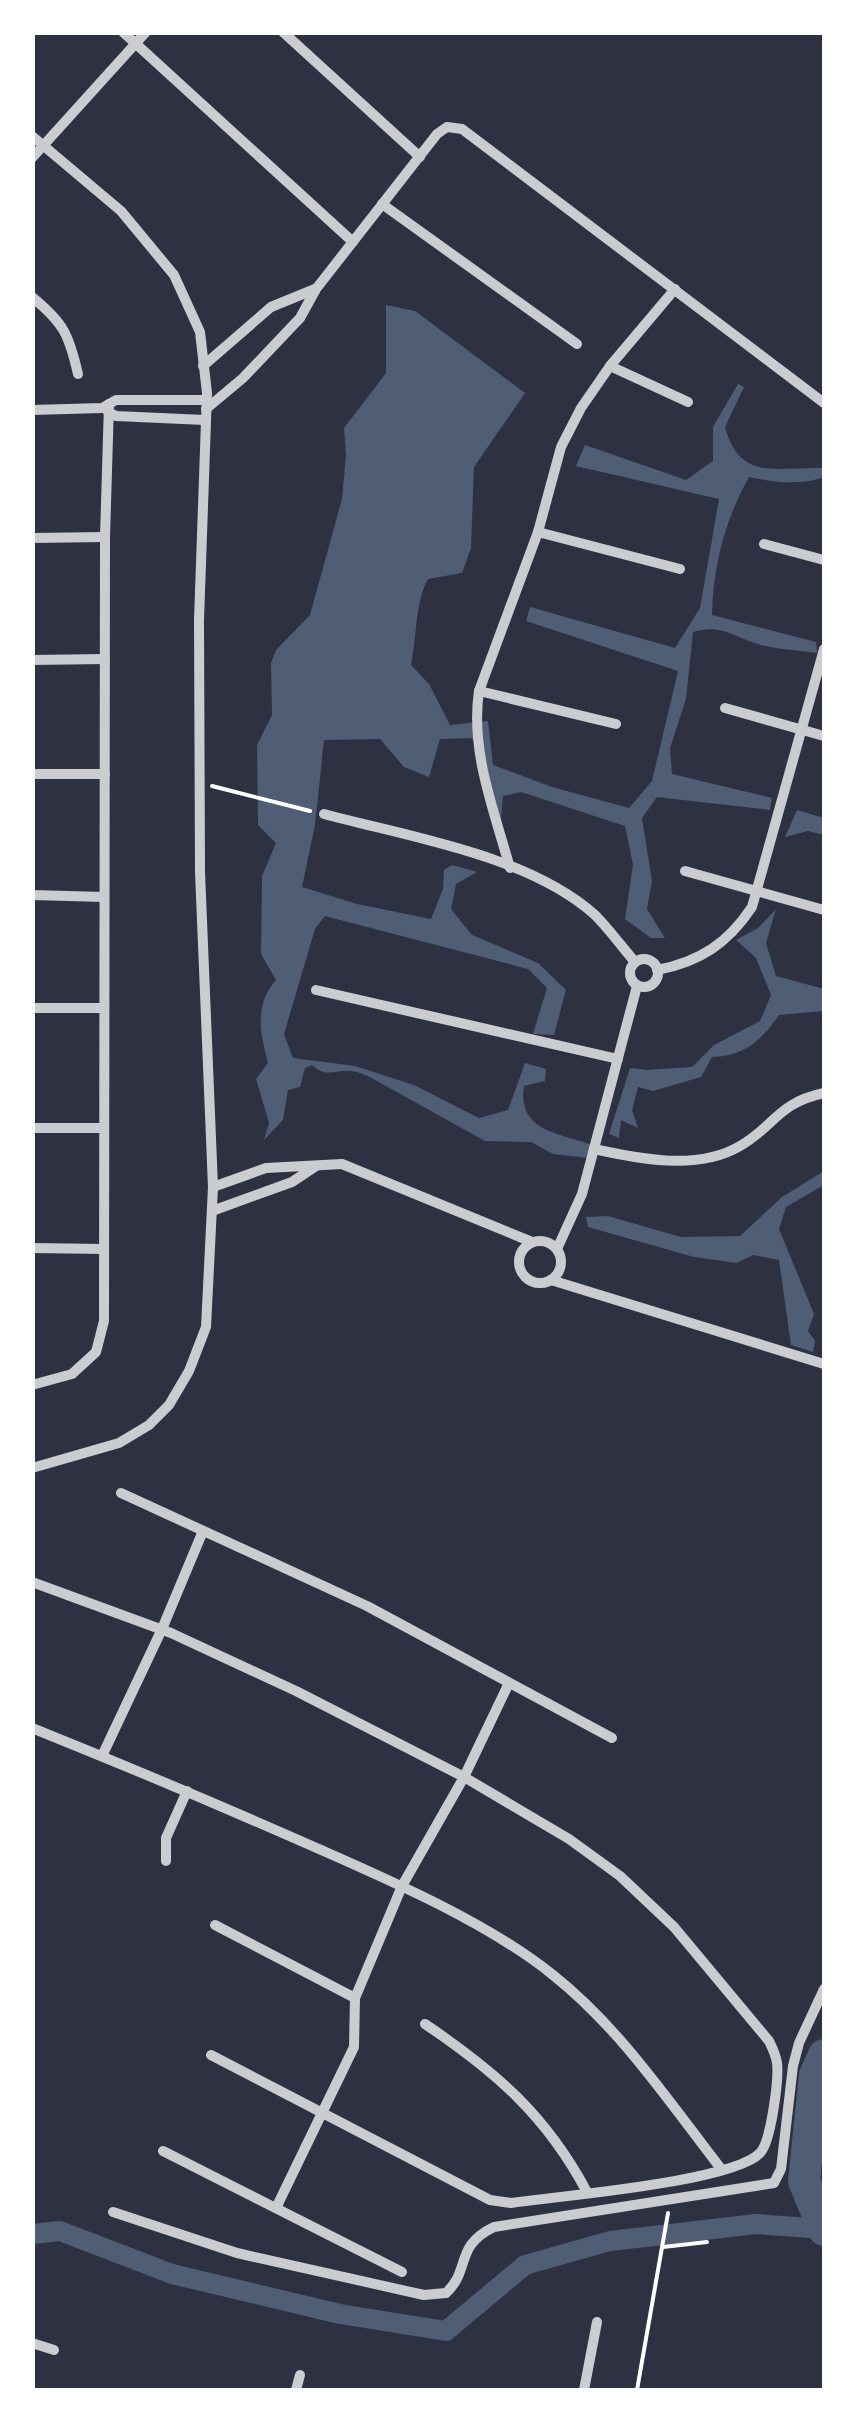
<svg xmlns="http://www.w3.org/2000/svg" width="857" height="2423" font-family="'Nunito Sans',sans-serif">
<rect width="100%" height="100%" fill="#2d3142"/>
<!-- water -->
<g fill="#4f5d75">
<path d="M386,305L415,311L525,393L474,467L471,548L462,573L428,579C415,603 417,636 411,665L429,684L450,725L488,721L493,765L552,787L629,808L652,781L678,671L526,621L530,607L675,648L700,608L719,499L576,466L585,445L686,480L713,461V427L738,384L744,387L725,427C740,481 774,467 821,468L824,466V477C799,486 775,482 749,477C725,520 713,566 712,615L816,642L817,653C799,650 779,650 761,645C735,638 722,623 693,632L686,699L670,748L672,774L772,798L770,810L657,797L642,818L652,881L647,909L665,938H651L625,919L633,865L625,826L521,792L503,796L500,829L487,801L491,783L480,744L470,738L440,739L429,777L404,767L380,739L324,740L315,825L302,887L357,904L431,919L443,889L444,870L452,865L477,872L456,884L451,909L472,935L538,963L566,990L554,1035L533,1034L547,988L528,969L325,916L315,929L284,1034L293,1058L355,1066L414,1085L479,1118L508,1110L525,1063L546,1069L545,1081L524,1086C517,1131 558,1133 592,1145L588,1158L553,1154L531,1142L485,1141L368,1076C362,1074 357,1071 351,1071C335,1069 326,1079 312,1065L305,1068L300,1087L288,1090L283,1120L264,1140L269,1123L256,1079L268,1063C260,1033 254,1005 276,980L261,954L262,876L276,843L258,825L257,745L272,715L271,663L276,650L310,615L342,499L346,455L344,428L386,373Z"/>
<polygon points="797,810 824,818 824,835 808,831 785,837"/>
<path d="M776,909L766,943L776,976L824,989V1011L779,1015C761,1041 744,1056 712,1057L701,1077L653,1091L638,1087L632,1110L638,1128L621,1120L619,1138L609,1134L630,1068L647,1070L692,1067L714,1045L760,1021L771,995L756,958L736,940L758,928Z"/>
<polygon points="824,1171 824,1185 786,1207 779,1229 814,1314 808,1331 815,1341 813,1352 791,1345 779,1260 753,1255 737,1263 694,1257 588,1227 586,1217 608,1216 681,1237 740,1236 782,1197"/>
</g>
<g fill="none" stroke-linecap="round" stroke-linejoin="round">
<!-- canal -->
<polyline stroke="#4f5d75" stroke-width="20" points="32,2234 60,2231 172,2274 340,2314 446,2331 525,2265 610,2241 756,2224 824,2229"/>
<!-- river -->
<polyline stroke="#4f5d75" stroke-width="32" points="824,2055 815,2075 804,2181 824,2230"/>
<!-- path -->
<g stroke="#fff" stroke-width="4">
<polyline points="212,786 310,811"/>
<polyline points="663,2247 707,2242"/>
<polyline points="637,2390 668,2213"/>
</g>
<!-- minor -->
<g stroke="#caccd0" stroke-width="10">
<polyline points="123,32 353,242"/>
<polyline points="283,32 420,157"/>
<polyline points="32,136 121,211 174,275 200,332 207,393 199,620 200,872 213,1187 206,1327 189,1371 169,1405 149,1425 119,1443 32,1468"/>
<polyline points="32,158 146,32"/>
<polyline points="382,204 577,344"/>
<path d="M32,297C64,323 69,335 78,374"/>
<polyline points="203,366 271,307 315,289"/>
<polyline points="610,366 688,402"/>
<polyline points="206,409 243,378 300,318 316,289 437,134 447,127 462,129 824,403"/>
<polyline points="32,410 102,408 116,400 206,400"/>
<polyline points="108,412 116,416 205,420"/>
<polyline points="538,532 680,569"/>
<polyline points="32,538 105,537"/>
<polyline points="764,544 824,560"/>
<polyline points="32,660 105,659"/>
<polyline points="479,691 616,724"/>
<polyline points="725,708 824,736"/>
<polyline points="32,774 105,774"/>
<path d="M324,814C409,837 528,855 595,915C609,929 622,947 635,962"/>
<path d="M510,868C494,810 470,751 479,691L538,532L561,447L581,408L610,366L675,289"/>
<polyline points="685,871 824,910"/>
<polyline points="32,895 104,897"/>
<circle cx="644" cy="973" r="14"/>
<path d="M657,970C700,962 728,943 752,907L824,649"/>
<polyline points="316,990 618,1059"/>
<polyline points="32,1008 104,1008"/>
<polyline points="32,1128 104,1128"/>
<path d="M594,1149C639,1159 698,1171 740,1146C774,1127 777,1103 824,1093"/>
<polyline points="213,1187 266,1168 342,1164 532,1242"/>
<polyline points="212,1211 292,1182 316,1166"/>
<circle cx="540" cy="1262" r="21"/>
<polyline points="32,1248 104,1249"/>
<polyline points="557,1249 582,1194 637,986"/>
<polyline points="551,1280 824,1364"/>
<polyline points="32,1385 72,1374 96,1352 104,1321 105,537 109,404"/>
<polyline points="121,1493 367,1606 612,1738"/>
<path d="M32,1582L171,1633L296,1691L464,1777L569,1839L620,1876L674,1927L769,2041C772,2047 776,2056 777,2063C779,2079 771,2142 760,2153C733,2182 557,2196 511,2203L490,2200L211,2055"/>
<path d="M32,1728C129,1767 224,1807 319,1849C394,1882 490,1924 553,1975C620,2028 670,2103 722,2170"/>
<polyline points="102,1756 162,1629 203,1531"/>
<polyline points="166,1861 166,1838 187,1791"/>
<polyline points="215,1925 355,1998"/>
<path d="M425,2024C496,2072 546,2115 587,2192"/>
<polyline points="163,2151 402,2272"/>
<polyline points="276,2208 354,2047 355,1998 402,1886 464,1777 509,1683"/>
<path d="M113,2212L237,2253L424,2295L446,2293C471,2270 454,2246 494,2227L774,2183L781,2169L793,2066L799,2043L824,1989"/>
<polyline points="32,2343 54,2350"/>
<polyline points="296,2390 300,2375"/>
<polyline points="584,2390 597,2322"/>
</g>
</g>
<!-- border -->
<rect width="857" height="2423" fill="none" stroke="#ffffff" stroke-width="70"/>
</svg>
